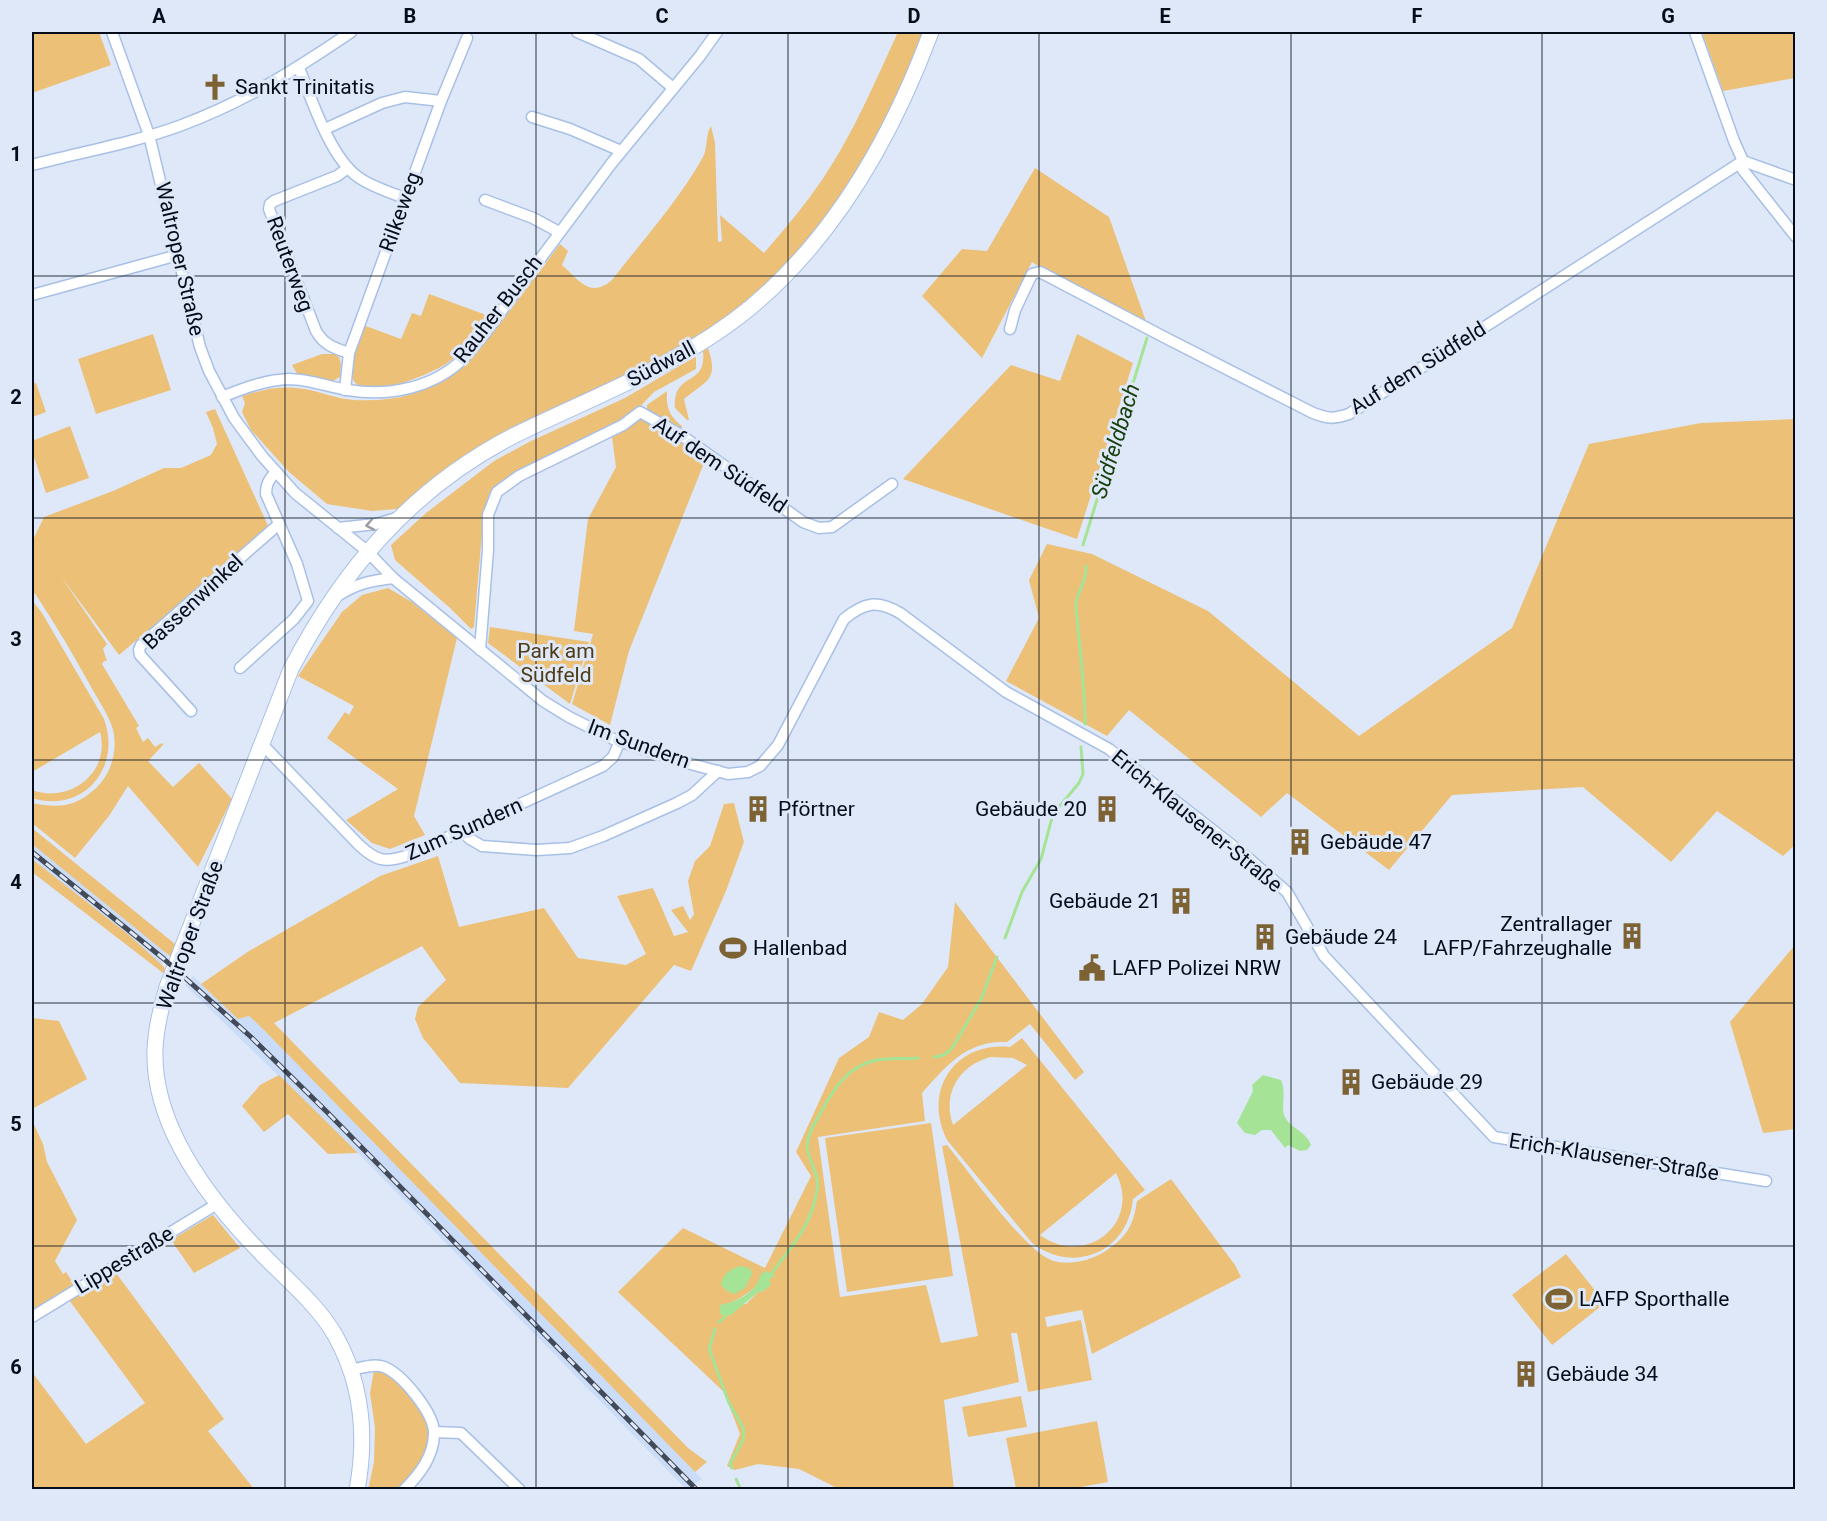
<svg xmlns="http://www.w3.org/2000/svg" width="1827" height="1521" font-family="Roboto,sans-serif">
<rect width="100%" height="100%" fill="#dee8f8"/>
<!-- built -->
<g fill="#cadcf7">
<polygon points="32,844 154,942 168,955 161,964 130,936 32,859"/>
<polygon points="193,976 238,1019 249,1016 262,1028 702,1479 686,1489 358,1153 185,985"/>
</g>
<!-- green -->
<g fill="#ecc077" fill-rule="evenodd">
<polygon points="32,32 99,32 111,65 32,93"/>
<path d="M898,32H931L887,132L786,274L666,364L512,437L409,508L372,511L327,504L289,472L251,430L242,412L245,403L242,396C264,389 281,385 305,389C321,392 337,399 354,400C430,404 465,370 508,313C525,290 543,267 560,244L568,251L562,265C579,280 590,299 612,280C642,241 680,199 703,157C708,148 705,136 711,126L715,143L718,242L722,241L720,215L764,253C784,230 804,206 822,180C853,134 875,82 898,32Z"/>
<polygon points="1702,32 1795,32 1795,78 1723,91"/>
<polygon points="1035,168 1109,217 1148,327 1128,322 1032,262 982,358 922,296 962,249 987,251"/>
<path d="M429,294L489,316C477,334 464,351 446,364C432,373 362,404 353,379C348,365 358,338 363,325L401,339L412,313L421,316Z"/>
<polygon points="153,334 171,390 96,414 78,359"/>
<polygon points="1077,334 1133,363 1077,539 903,479 1011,365 1060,381"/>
<path d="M708,348C719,380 707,380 684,399L689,420H687L675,408C673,370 707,388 703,351Z"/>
<polygon points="322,354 334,354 339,357 341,364 340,377 331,382 297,374 292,365"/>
<polygon points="696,356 696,369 654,392 633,414 519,473 493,489 489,494 481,544 474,627 471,629 450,608 395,560 391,545 426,513 494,461 529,442 625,398"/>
<polygon points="36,383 46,412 32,417 32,384"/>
<path d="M667,391C666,407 669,416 682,426L680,432L647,409V405Z"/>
<path d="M215,409L269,528L119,655L60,575L107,644L103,649L107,661H104L102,664L139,726L136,728L143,742L148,738L155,747L162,743L163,745L148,761L173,787L199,763L232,799L198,867L128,786L109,816L75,858L32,823V803C58,808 74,808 95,789C111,775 118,751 113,730C109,715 98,700 90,685C73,654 55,624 36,595L32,591V542L44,517L113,491L164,468H181L211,455L217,444L213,428L206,412Z"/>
<polygon points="646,419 706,458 629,651 610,725 572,704 593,634 574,631 588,519 616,467 612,437 635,421"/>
<polygon points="1795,419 1796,844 1783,856 1717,811 1671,862 1583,787 1452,795 1389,870 1287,793 1261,817 1129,710 1107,736 1006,681 1039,618 1029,580 1047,544 1092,554 1208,611 1359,736 1512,628 1589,444 1701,423"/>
<polygon points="70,426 89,478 46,493 32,451 32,441"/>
<polygon points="388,588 412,602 457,638 414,816 425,835 390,849 372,843 346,820 398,789 327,738 345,712 349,715 354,706 298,676 342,612 362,595"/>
<path d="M32,600L42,613L104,719C122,768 83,814 32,798V790C69,804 111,773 100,732L32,772Z"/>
<polygon points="490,627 589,642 570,704 488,643"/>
<polygon points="734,803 744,842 726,891 691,971 674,965 568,1088 460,1083 423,1038 415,1019 418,1007 446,980 422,946 274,1023 688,1448 707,1462 695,1472 262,1028 249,1016 238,1019 201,984 249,951 380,876 438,856 459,927 544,908 578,958 626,965 646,954 617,896 653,888 674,936 688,932 671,910 683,906 690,920 694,914 688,881 695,861 710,846 724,804"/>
<polygon points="32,828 175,944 171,957 32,844"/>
<polygon points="32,859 130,936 164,967 167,976 32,872"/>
<path d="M955,902L1084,1072L1075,1080L1030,1024L1007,1042C967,1040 947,1065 922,1093L925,1121L818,1137L840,1297L926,1285L941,1343L978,1336L942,1146L947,1145C968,1170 1024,1250 1051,1260C1067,1266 1090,1261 1104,1252C1126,1238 1133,1227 1137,1201L1171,1179L1235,1265L1241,1277L1092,1354L1082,1310L1045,1317L1047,1327L1081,1320L1092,1380L1028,1392L1017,1333H1011L1019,1382L944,1400L954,1490L839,1489L799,1469L758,1464L735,1470L727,1466L740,1434L724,1392L618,1292L683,1228L765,1268L811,1176L796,1152L839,1058L869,1037L879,1012L903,1020L922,1004L948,967ZM775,1275L768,1280L765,1290L757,1293L746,1304L720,1305C743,1302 755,1284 775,1275Z"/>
<polygon points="1795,945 1795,1129 1763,1133 1730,1022"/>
<polygon points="32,1018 59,1021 87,1079 32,1109"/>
<path d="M1022,1038L1145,1190L1133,1199C1128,1252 1074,1275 1032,1243L947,1140C922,1091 955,1041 1010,1047ZM991,1057L1013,1058L1027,1065L953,1125C942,1094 959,1065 991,1057ZM1116,1173C1142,1224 1085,1268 1040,1235Z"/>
<polygon points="279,1075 358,1153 328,1154 288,1114 264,1132 242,1106 260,1085"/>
<polygon points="32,1120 43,1144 47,1162 77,1220 55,1261 63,1274 66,1272 75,1286 32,1312"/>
<polygon points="931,1123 953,1276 847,1292 825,1138"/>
<polygon points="213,1215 240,1248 194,1273 171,1240"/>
<polygon points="1566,1254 1605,1303 1552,1345 1512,1295"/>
<polygon points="116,1273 224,1419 208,1431 254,1489 32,1489 32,1372 86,1444 145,1403 69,1300"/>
<path d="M374,1370H382C405,1387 434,1415 429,1447C426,1463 410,1477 400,1489L368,1490L374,1462L375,1428L370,1393Z"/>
<polygon points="1021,1396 1027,1427 968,1437 962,1407"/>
<polygon points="1097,1421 1108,1482 1070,1489 1016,1489 1006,1438"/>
</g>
<!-- water -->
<g fill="#a5e396">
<path d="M1263,1075L1281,1080C1287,1093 1280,1107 1285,1117C1291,1129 1306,1131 1311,1145L1307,1150L1300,1151L1288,1145L1285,1148L1271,1130H1262L1255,1135L1245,1133L1237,1123L1253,1091L1252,1085Z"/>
<path d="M740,1266L750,1268L752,1274L745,1288L734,1294L727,1291L721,1285C722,1275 730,1269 740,1266Z"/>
<path d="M766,1271L775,1275L769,1280L771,1285L765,1290L757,1293L731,1315H720V1305C735,1303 758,1292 760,1275Z"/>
</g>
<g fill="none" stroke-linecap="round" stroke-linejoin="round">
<!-- stream -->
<g stroke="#a5e396" stroke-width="3">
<polyline points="1083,545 1147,338"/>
<path d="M1085,724C1085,684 1079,645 1076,606C1075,595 1087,582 1086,566"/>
<polyline points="1005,938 1022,892 1041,859 1053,814 1079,783 1083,774 1081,747"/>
<path d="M934,1057C944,1056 949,1053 954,1045L982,997L997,957"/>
<path d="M771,1274C791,1247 812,1225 817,1190C820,1173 808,1162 807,1146C807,1134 816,1121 821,1112C836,1084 852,1061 886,1059C896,1058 907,1059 918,1058"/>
<polyline points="719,1322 729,1313"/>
<polyline points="715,1329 709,1349 729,1403 744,1429 743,1440 730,1464 732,1468"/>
<polyline points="736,1479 741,1490"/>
</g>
<defs>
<g id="street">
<path d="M112,32L149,135L200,347L209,371L234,418L262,456L295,493L367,551L393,578L543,701L569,717L613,739L676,760L728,774L748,772L760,766L778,745L844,619C865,602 877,600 900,613L1006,692L1109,749L1247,857L1287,892L1324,956L1494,1137L1766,1181"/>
<polyline points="577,32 639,59 673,88"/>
<polyline points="1695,32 1734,141 1743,161 1743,170 1796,237"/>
<path d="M299,68C312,100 330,157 358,177C372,187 389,192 405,198"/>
<polyline points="532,117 570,129 621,151"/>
<polyline points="325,129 382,103 405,97 441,101"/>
<path d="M32,165C81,152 134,143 182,125C246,101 295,70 351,32"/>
<path d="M348,168L337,176L274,201L270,204L269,209L316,331C324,345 334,348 349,353"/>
<polyline points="485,200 533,218 559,232"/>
<polyline points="32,295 178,255"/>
<path d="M1010,329L1015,310L1032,274L1040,272L1164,337L1313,413C1329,419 1333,419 1349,414L1743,161L1796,180"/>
<polyline points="345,390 349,353 441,101 467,38"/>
<path d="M222,397C244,388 265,380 289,379C308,379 329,387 348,390C388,397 434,388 464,358C471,350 478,341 485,333L611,164L700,56L717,32"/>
<polyline points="338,528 376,524 400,517"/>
<path d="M337,596C358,583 370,581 393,578"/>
<polyline points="480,650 488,550 488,515 497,492 519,476 623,425 640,412 681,435 803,522 819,528 832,527 892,484"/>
<path d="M240,668L294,619L308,601L297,564L266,494C266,484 269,479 276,472"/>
<polyline points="191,711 140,655 139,650 141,645 279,524"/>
<path d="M262,744L359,845C377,862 386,863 409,855L603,766L613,757L620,741"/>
<polyline points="461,831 470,839 482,846 537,850 570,848 603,836 677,803 692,795 718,771"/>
<polyline points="32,1317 217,1204"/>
<path d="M351,1370C361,1368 374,1363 384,1367C402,1374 434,1413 434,1433C434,1456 420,1474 404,1490"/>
<polyline points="434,1432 461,1433 520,1490"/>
</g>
<path id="secondary" d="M357,1490C367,1436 362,1383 335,1335C317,1304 287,1280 262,1254C211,1202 152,1127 155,1049C156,1028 161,1007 167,987L291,669C343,569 411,489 513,436C594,396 681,365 751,307C836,236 893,134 931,32"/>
</defs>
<!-- street casing -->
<use href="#street" stroke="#a8c0e6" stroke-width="13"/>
<!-- secondary casing -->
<use href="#secondary" stroke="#a8c0e6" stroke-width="17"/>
<!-- street -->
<use href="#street" stroke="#fff" stroke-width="10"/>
<!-- secondary -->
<use href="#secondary" stroke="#fff" stroke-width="15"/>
<defs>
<polyline id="rail" points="32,852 164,959 251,1037 328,1113 697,1490"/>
</defs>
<!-- rail casing -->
<use href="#rail" stroke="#424a57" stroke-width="5"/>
<!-- rail -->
<use href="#rail" stroke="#dee8f8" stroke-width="3" stroke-dasharray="9" stroke-linecap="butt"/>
</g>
<!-- one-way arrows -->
<defs><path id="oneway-chevron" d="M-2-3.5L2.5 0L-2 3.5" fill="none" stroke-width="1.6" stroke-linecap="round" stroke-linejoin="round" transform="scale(1.5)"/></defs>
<use stroke="#9b9ea3" href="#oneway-chevron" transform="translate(370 525) rotate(170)"/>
<!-- grid -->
<path fill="none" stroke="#060d1a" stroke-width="1.5" stroke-opacity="0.55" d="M285,32V1490M536,32V1490M788,32V1490M1039,32V1490M1291,32V1490M1542,32V1490M32,276H1796M32,518H1796M32,760H1796M32,1003H1796M32,1246H1796"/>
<!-- icons -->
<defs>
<symbol id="church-bare" viewBox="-9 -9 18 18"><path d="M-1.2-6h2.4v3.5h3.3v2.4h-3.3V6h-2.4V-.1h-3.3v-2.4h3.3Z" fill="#7d6234" stroke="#dee8f8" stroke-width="2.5" paint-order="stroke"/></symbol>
<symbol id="building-bare" viewBox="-9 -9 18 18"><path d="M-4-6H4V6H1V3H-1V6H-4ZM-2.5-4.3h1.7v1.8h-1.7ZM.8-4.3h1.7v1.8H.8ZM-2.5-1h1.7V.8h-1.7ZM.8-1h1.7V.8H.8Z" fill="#7d6234" stroke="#dee8f8" stroke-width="2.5" paint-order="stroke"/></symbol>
<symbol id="stadium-bare" viewBox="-9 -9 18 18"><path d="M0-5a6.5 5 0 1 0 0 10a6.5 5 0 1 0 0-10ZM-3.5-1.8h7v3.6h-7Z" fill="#7d6234" stroke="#dee8f8" stroke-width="2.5" paint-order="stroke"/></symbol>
<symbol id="civic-bare" viewBox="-9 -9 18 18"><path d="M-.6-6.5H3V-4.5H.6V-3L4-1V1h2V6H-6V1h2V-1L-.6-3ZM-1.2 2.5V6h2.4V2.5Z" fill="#7d6234" stroke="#dee8f8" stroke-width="2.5" paint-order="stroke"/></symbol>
</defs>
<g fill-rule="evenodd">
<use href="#church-bare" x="196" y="68" width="38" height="38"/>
<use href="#building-bare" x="739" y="790" width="38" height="38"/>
<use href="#building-bare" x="1088" y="790" width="38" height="38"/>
<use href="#building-bare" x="1281" y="823" width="38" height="38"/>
<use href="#building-bare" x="1162" y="882" width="38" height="38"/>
<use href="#building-bare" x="1613" y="917" width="38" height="38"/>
<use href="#building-bare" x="1246" y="918" width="38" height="38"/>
<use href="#stadium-bare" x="714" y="929" width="38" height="38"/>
<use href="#civic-bare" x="1073" y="949" width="38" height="38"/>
<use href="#building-bare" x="1332" y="1063" width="38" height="38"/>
<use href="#stadium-bare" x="1540" y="1280" width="38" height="38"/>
<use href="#building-bare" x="1507" y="1355" width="38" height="38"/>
</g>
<g text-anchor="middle" stroke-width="6" stroke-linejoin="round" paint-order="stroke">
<!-- poi labels -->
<g font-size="21" fill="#060d1a" stroke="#dee8f8" text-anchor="start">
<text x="235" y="94">Sankt Trinitatis</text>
<text x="778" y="816">Pförtner</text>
<text x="1087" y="816" text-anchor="end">Gebäude 20</text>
<text x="1320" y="849">Gebäude 47</text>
<text x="1161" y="908" text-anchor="end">Gebäude 21</text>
<text x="1612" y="931" text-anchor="end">Zentrallager<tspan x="1612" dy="24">LAFP/Fahrzeughalle</tspan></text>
<text x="1285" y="944">Gebäude 24</text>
<text x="753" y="955">Hallenbad</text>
<text x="1112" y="975">LAFP Polizei NRW</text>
<text x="1371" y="1089">Gebäude 29</text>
<text x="1579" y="1306">LAFP Sporthalle</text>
<text x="1546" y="1381">Gebäude 34</text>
</g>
<!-- street labels -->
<g font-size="21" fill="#060d1a" stroke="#dee8f8">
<text transform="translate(400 212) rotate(-70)" y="7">Rilkeweg</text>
<text transform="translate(180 259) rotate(77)" y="7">Waltroper Straße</text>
<text transform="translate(290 264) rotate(70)" y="7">Reuterweg</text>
<text transform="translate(498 309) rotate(-52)" y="7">Rauher Busch</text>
<text transform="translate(661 364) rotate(-28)" y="7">Südwall</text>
<text transform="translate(1418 368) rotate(-32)" y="7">Auf dem Südfeld</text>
<text transform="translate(720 465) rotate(34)" y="7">Auf dem Südfeld</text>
<text transform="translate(193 602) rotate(-43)" y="7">Bassenwinkel</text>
<text transform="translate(639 744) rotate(20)" y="7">Im Sundern</text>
<text transform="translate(1197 821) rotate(39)" y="7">Erich-Klausener-Straße</text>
<text transform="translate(464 829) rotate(-24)" y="7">Zum Sundern</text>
<text transform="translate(190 935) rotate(-70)" y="7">Waltroper Straße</text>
<text transform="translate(1614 1157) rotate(9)" y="7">Erich-Klausener-Straße</text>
<text transform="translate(124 1260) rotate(-31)" y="7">Lippestraße</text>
</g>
<!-- park labels -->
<g font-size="21" fill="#503c16" stroke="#dee8f8">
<text x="556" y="658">Park am<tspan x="556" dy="24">Südfeld</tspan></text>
</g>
<!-- water labels -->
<g font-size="22" font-style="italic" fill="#18400c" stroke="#dee8f8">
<text transform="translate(1115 441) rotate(-73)" y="8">Südfeldbach</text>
</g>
</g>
<!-- border -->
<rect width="1827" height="1521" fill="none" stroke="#dee8f8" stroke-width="66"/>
<rect x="33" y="33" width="1761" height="1455" fill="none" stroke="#060d1a" stroke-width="2"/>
<g font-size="20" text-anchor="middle" font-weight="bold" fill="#060d1a">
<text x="159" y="23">A</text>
<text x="410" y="23">B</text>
<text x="662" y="23">C</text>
<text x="914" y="23">D</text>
<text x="1165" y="23">E</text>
<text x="1417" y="23">F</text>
<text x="1668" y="23">G</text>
<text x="16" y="161">1</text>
<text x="16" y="404">2</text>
<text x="16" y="646">3</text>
<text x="16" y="889">4</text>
<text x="16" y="1131">5</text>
<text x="16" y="1374">6</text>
</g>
</svg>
